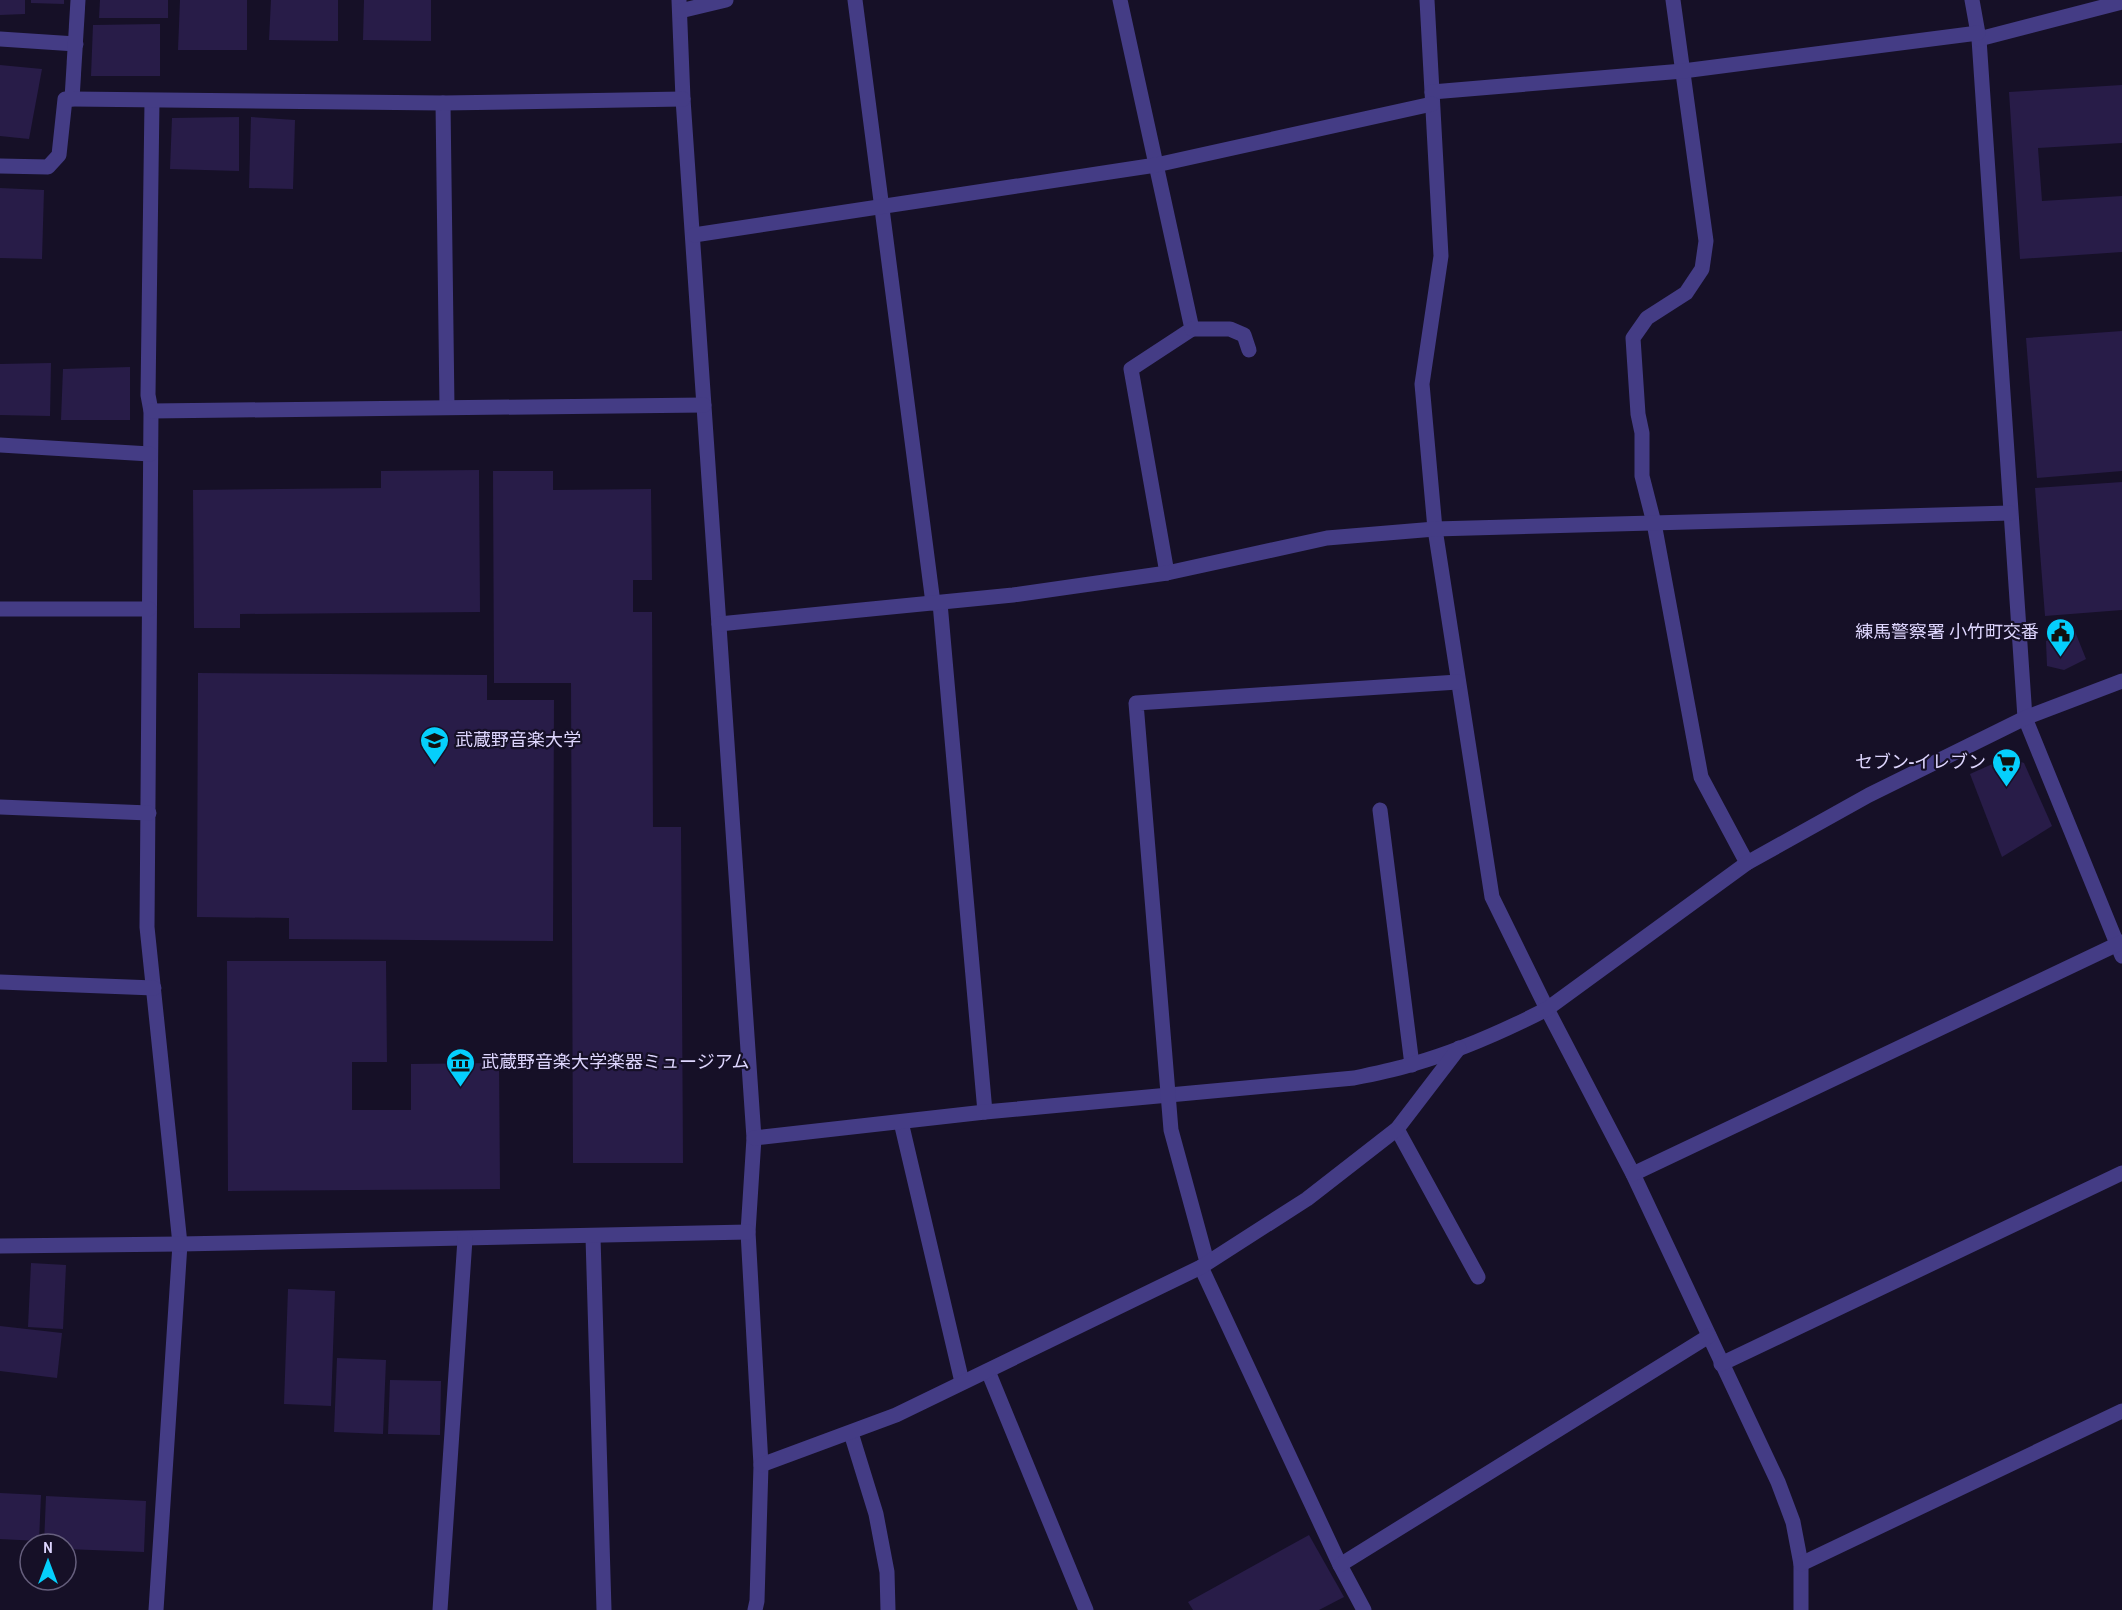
<svg xmlns="http://www.w3.org/2000/svg" width="2122" height="1610" font-family="'Archivo Narrow','Noto Sans JP',sans-serif">
<rect width="100%" height="100%" fill="#161027"/>
<!-- building -->
<g fill="#281c48">
<polygon points="0,0 25,0 25,14 0,15"/>
<polygon points="31,0 64,0 64,4 31,3"/>
<polygon points="100,0 168,0 168,18 99,18"/>
<polygon points="180,0 247,0 247,50 178,50"/>
<polygon points="271,0 338,0 338,41 269,40"/>
<polygon points="364,0 431,0 431,41 363,40"/>
<polygon points="160,24 160,76 91,76 93,25"/>
<polygon points="0,65 42,69 29,139 0,136"/>
<polygon points="2122,85 2122,143 2038,148 2042,201 2122,196 2122,252 2020,259 2009,92"/>
<polygon points="239,117 239,171 170,169 172,118"/>
<polygon points="251,117 295,120 293,189 249,188"/>
<polygon points="0,188 44,190 42,259 0,258"/>
<polygon points="2122,331 2122,471 2037,478 2026,338"/>
<polygon points="51,363 50,416 0,415 0,364"/>
<polygon points="130,367 130,420 61,420 63,369"/>
<polygon points="479,470 480,612 240,614 240,628 194,628 193,490 381,488 381,471"/>
<polygon points="493,471 553,471 553,490 651,489 652,580 633,580 633,612 652,612 653,827 681,827 683,1163 573,1163 571,683 494,683"/>
<polygon points="2122,482 2122,610 2045,616 2035,488"/>
<polygon points="2074,629 2086,659 2064,670 2047,666 2046,641"/>
<polygon points="198,673 487,675 487,700 554,700 553,941 289,939 289,918 197,917"/>
<polygon points="2008,757 2024,763 2052,826 2002,857 1970,774"/>
<polygon points="227,961 386,961 387,1062 352,1062 352,1110 411,1110 411,1064 499,1063 500,1189 228,1191"/>
<polygon points="31,1263 66,1265 63,1329 28,1327"/>
<polygon points="288,1289 335,1291 331,1406 284,1404"/>
<polygon points="0,1326 62,1333 57,1378 0,1371"/>
<polygon points="337,1358 386,1360 383,1434 334,1432"/>
<polygon points="390,1380 441,1381 440,1435 388,1434"/>
<polygon points="0,1493 41,1495 39,1541 0,1539"/>
<polygon points="46,1496 146,1501 144,1552 66,1549 66,1544 44,1544"/>
<polygon points="1309,1535 1344,1597 1319,1610 1193,1610 1188,1602"/>
</g>
<g fill="none" stroke-linecap="round" stroke-linejoin="round">
<!-- minor -->
<g stroke="#443c85" stroke-width="15">
<polyline points="679,0 683,99 754,1138 748,1232 761,1465 757,1601 755,1610"/>
<polyline points="855,0 933,603"/>
<polyline points="1120,0 1192,329 1131,369 1167,573"/>
<polyline points="1427,0 1441,256 1422,384 1435,529 1492,897 1547,1009 1633,1174 1778,1482 1793,1522 1801,1564 1801,1610"/>
<polyline points="1673,0 1706,241 1702,269 1686,293 1647,318 1633,338 1638,414 1642,433 1642,476 1654,523 1701,777 1747,863"/>
<polyline points="1972,0 1979,39 2025,718 2122,956"/>
<polyline points="680,11 726,0"/>
<polyline points="0,39 76,44"/>
<polyline points="1979,39 2122,2"/>
<polyline points="1432,92 1683,71 1978,33"/>
<polyline points="72,99 78,0"/>
<polyline points="152,101 148,395 151,411 147,927 180,1244 156,1610"/>
<polyline points="443,103 447,407"/>
<polyline points="0,166 48,167 59,155 65,99 72,99 443,103 683,99"/>
<polyline points="694,235 1156,165 1432,104"/>
<polyline points="1192,329 1230,329 1244,335 1249,350"/>
<polyline points="151,411 704,405"/>
<polyline points="0,445 150,454"/>
<polyline points="940,603 985,1112"/>
<polyline points="0,609 149,609"/>
<polyline points="719,624 1013,595 1167,573 1327,538 1435,529 2010,513"/>
<polyline points="0,807 149,813"/>
<polyline points="1380,810 1412,1065"/>
<polyline points="0,982 154,988"/>
<polyline points="901,1122 962,1382"/>
<polyline points="1397,1129 1478,1277"/>
<path d="M754,1138L985,1112L1354,1078C1373,1074 1394,1070 1413,1064C1459,1051 1504,1031 1547,1009L1747,863L1869,795L2025,718L2122,681"/>
<polyline points="1633,1174 2122,942"/>
<polyline points="593,1237 604,1610"/>
<polyline points="0,1246 180,1244 748,1232"/>
<polyline points="1207,1262 1171,1130 1136,703 1458,682"/>
<polyline points="1201,1267 1340,1565 1364,1610"/>
<polyline points="1721,1364 2122,1173"/>
<polyline points="988,1371 1086,1610"/>
<polyline points="851,1433 876,1514 887,1572 888,1610"/>
<polyline points="761,1465 896,1415 1201,1267 1307,1199 1397,1129 1459,1048"/>
<polyline points="1801,1564 2122,1411"/>
<polyline points="1340,1565 1709,1336"/>
<polyline points="440,1610 465,1239"/>
</g>
</g>
<!-- icons -->
<defs>
<symbol id="civic-pin" viewBox="-11 -11 22 30"><path d="M0 17L-7.5 6A9.5 9.5 0 1 1 7.5 6Z" fill="#05cffc" stroke="#161027"/><path d="M-.6-6.5H3V-4.5H.6V-3L4-1V1h2V6H-6V1h2V-1L-.6-3ZM-1.2 2.5V6h2.4V2.5Z" fill="#111"/></symbol>
<symbol id="university-pin" viewBox="-11 -11 22 30"><path d="M0 17L-7.5 6A9.5 9.5 0 1 1 7.5 6Z" fill="#05cffc" stroke="#161027"/><path d="M0-5L7-2L0 1L-7-2ZM-4 1L0 2.5L4 1V4Q0 6-4 4Z" fill="#111"/></symbol>
<symbol id="supermarket-pin" viewBox="-11 -11 22 30"><path d="M0 17L-7.5 6A9.5 9.5 0 1 1 7.5 6Z" fill="#05cffc" stroke="#161027"/><path d="M-6-5.5h2.5l.6 2H6L4.5 2H-2.5L-4.4-4H-6ZM-1.5 3.2a1.3 1.3 0 1 0 .1 0ZM3 3.2a1.3 1.3 0 1 0 .1 0Z" fill="#111"/></symbol>
<symbol id="museum-pin" viewBox="-11 -11 22 30"><path d="M0 17L-7.5 6A9.5 9.5 0 1 1 7.5 6Z" fill="#05cffc" stroke="#161027"/><path d="M0-6L6-3V-2H-6V-3ZM-5-1h2V3h-2ZM-1-1h2V3h-2ZM3-1h2V3H3ZM-6 4H6V6H-6Z" fill="#111"/></symbol>
</defs>
<g fill-rule="evenodd">
<use href="#civic-pin" x="2044" y="616" width="33" height="45"/>
<use href="#university-pin" x="418" y="724" width="33" height="45"/>
<use href="#supermarket-pin" x="1990" y="746" width="33" height="45"/>
<use href="#museum-pin" x="444" y="1046" width="33" height="45"/>
</g>
<g text-anchor="middle" stroke-width="4.5" stroke-linejoin="round" paint-order="stroke">
<!-- poi labels -->
<g font-size="18" fill="#ded6fe" stroke="#161027" text-anchor="end">
<text x="2039" y="638">練馬警察署 小竹町交番</text>
<text x="455" y="746" text-anchor="start">武蔵野音楽大学</text>
<text x="1986" y="768">セブン-イレブン</text>
<text x="481" y="1068" text-anchor="start">武蔵野音楽大学楽器ミュージアム</text>
</g>
</g>
<!-- north arrow -->
<g transform="translate(48 1562)"><circle r="28" fill="#161027" stroke="#665f7d" stroke-width="1.5"/>
<path d="M0-4.5L10 22L0 15L-10 22Z" fill="#05cffc"/>
<text y="-9" font-size="16" font-weight="bold" text-anchor="middle" fill="#ded6fe">N</text>
</g>
</svg>
